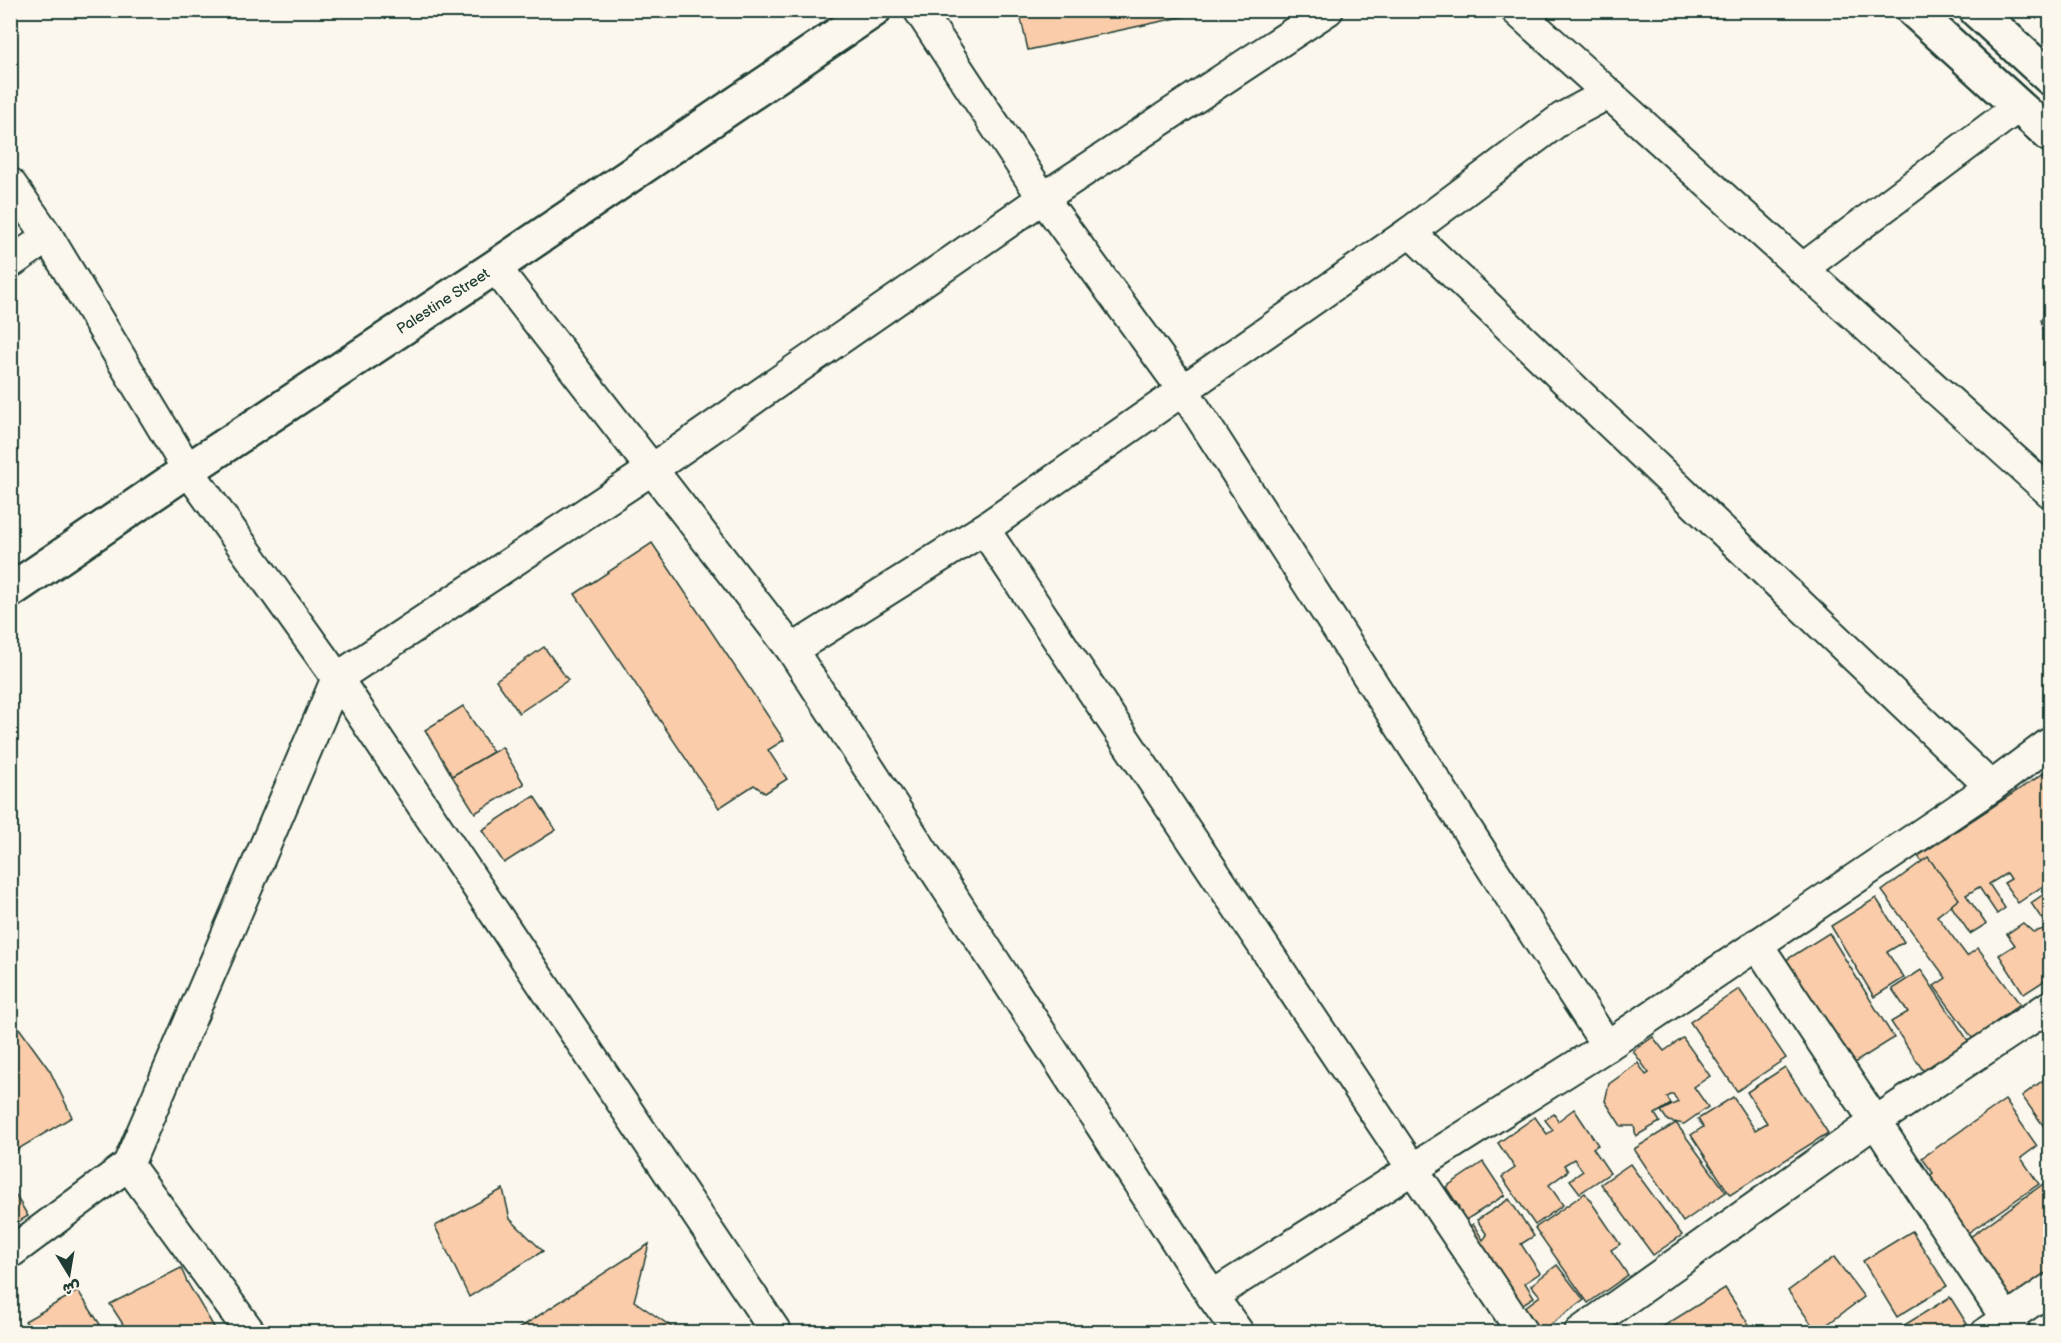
<svg xmlns="http://www.w3.org/2000/svg" width="2061" height="1343" font-family="'Balsamiq Sans','Playpen Sans Arabic',sans-serif">
<rect width="100%" height="100%" fill="#fbf7ec"/>
<filter id="ink" filterUnits="userSpaceOnUse"><feTurbulence type="fractalNoise" baseFrequency=".0167" numOctaves="2"/><feDisplacementMap in="SourceGraphic" scale="12" xChannelSelector="R" yChannelSelector="G"/><feConvolveMatrix kernelMatrix="1 2 1 2 8 2 1 2 1" color-interpolation-filters="sRGB"/></filter>
<g filter="url(#ink)">
<!-- building -->
<g fill="#facca9" stroke="#1f3d34" stroke-width="1.5">
<polygon points="1019,10 1214,10 1028,50"/>
<polygon points="2050,308 2050,343 2048,345 2041,320"/>
<polygon points="652,543 784,740 768,750 787,779 765,793 754,785 719,808 575,594"/>
<polygon points="544,647 568,680 519,713 496,680"/>
<polygon points="463,706 493,752 452,776 425,730"/>
<polygon points="502,747 524,784 475,813 452,776"/>
<polygon points="2050,769 2050,846 2043,852 2050,863 2050,881 2018,903 2004,883 2011,879 2007,873 1989,884 2005,908 1997,914 1979,887 1966,895 1986,924 1970,934 1918,856"/>
<polygon points="534,796 556,830 504,863 482,830"/>
<polygon points="1928,857 1959,899 1937,916 1967,956 1978,948 2020,1004 1973,1039 1934,986 1946,978 1882,891"/>
<polygon points="2050,890 2050,931 2031,903"/>
<polygon points="1876,898 1904,942 1887,952 1904,978 1874,997 1831,926"/>
<polygon points="2023,923 2033,932 2044,929 2050,939 2050,977 2024,994 1999,955 2015,945 2007,934"/>
<polygon points="1829,933 1894,1038 1848,1067 1783,962"/>
<polygon points="1921,970 1969,1042 1924,1072 1891,1022 1908,1012 1892,989"/>
<polygon points="1739,989 1786,1058 1737,1091 1690,1022"/>
<polygon points="19,1028 50,1071 72,1117 10,1154 10,1033"/>
<polygon points="1653,1037 1664,1051 1683,1038 1710,1076 1694,1087 1708,1107 1684,1124 1668,1121 1661,1111 1678,1102 1673,1094 1667,1097 1671,1104 1655,1114 1660,1122 1636,1136 1634,1126 1621,1126 1605,1101 1609,1084 1638,1063 1646,1075 1649,1073 1633,1051"/>
<polygon points="1785,1067 1828,1133 1730,1195 1691,1135 1703,1127 1698,1119 1733,1097 1755,1130 1767,1123 1747,1092"/>
<polygon points="2050,1075 2050,1135 2022,1096"/>
<polygon points="2005,1100 2037,1146 2021,1158 2039,1184 1962,1237 1923,1180 1933,1173 1922,1158"/>
<polygon points="1574,1109 1598,1145 1593,1148 1610,1173 1580,1193 1570,1180 1583,1171 1574,1159 1564,1165 1568,1171 1549,1185 1563,1205 1535,1225 1502,1177 1515,1168 1498,1143 1535,1117 1547,1134 1553,1130 1545,1120 1554,1114 1558,1121"/>
<polygon points="1676,1123 1726,1192 1683,1222 1634,1149"/>
<polygon points="1483,1162 1505,1195 1458,1225 1446,1216 1459,1207 1446,1187"/>
<polygon points="1630,1164 1682,1235 1653,1255 1601,1184"/>
<polygon points="2050,1179 2050,1285 2007,1316 1966,1240"/>
<polygon points="10,1186 28,1216 10,1227"/>
<polygon points="503,1189 510,1219 543,1251 469,1297 435,1226"/>
<polygon points="1585,1193 1620,1244 1611,1250 1628,1275 1588,1303 1535,1228"/>
<polygon points="1509,1199 1534,1236 1521,1244 1540,1273 1525,1283 1534,1297 1515,1309 1463,1231 1473,1224 1483,1240 1487,1235 1477,1220"/>
<polygon points="1912,1231 1947,1286 1897,1317 1863,1261"/>
<polygon points="649,1244 634,1301 679,1332 520,1332 518,1329"/>
<polygon points="1834,1257 1864,1297 1817,1332 1788,1291"/>
<polygon points="1557,1265 1584,1300 1540,1332 1532,1332 1517,1313 1540,1296 1531,1285"/>
<polygon points="181,1268 187,1282 217,1332 128,1332 110,1304"/>
<polygon points="1725,1288 1754,1332 1654,1332"/>
<polygon points="78,1291 105,1332 33,1332 25,1321"/>
<polygon points="1950,1297 1972,1332 1893,1332"/>
</g>
<g fill="none" stroke-linecap="round" stroke-linejoin="round">
<defs>
<g id="minor">
<polyline points="919,10 1043,198 1183,390 1607,1046"/>
<polyline points="1516,10 2050,492"/>
<polyline points="10,183 48,237 188,470 337,678 776,1332"/>
<polyline points="1410,232 1991,787"/>
<polyline points="10,263 48,237"/>
<polyline points="495,267 792,650 1212,1296 1238,1332"/>
<polyline points="1802,269 2019,106"/>
<polyline points="984,529 1522,1332"/>
<polyline points="792,650 984,529 1410,232 1562,118 1607,94"/>
<polyline points="1757,944 2015,1332"/>
<polyline points="128,1165 250,1332"/>
<polyline points="10,1253 128,1165 337,678 651,470 1043,198 1328,10"/>
<polyline points="1212,1296 1607,1046 1991,787 2050,743"/>
<polyline points="1580,1332 1875,1122 2050,1006"/>
<polyline points="1987,1332 2050,1289"/>
</g>
<g id="tertiary">
<polyline points="1913,10 2050,135"/>
<polyline points="1976,10 2050,78"/>
<polyline points="10,591 188,470 495,267 874,10"/>
</g>
</defs>
<!-- minor casing -->
<use href="#minor" stroke="#1f3d34" stroke-width="34"/>
<!-- tertiary casing -->
<use href="#tertiary" stroke="#1f3d34" stroke-width="38"/>
<!-- minor -->
<use href="#minor" stroke="#fbf7ec" stroke-width="30"/>
<!-- tertiary -->
<use href="#tertiary" stroke="#fbf7ec" stroke-width="33"/>
</g>
</g>
<g text-anchor="middle" stroke-width="4.5" stroke-linejoin="round" paint-order="stroke">
<!-- street labels -->
<g font-size="15" fill="#1f3d34" stroke="#fbf7ec">
<text transform="translate(443 301) rotate(-33)" y="5">Palestine Street</text>
</g>
</g>
<!-- margin -->
<rect width="2061" height="1343" fill="none" stroke="#fbf7ec" stroke-width="36"/>
<rect x="18" y="18" width="2025" height="1307" fill="none" stroke="#1f3d34" stroke-width="2" filter="url(#ink)"/>
<!-- north arrow -->
<g transform="translate(69 1274) rotate(169)" stroke="#fbf7ec" stroke-width="4.5" paint-order="stroke">
<path d="M0-4.5L10 22L0 15L-10 22Z" fill="#1f3d34"/>
<text y="-9" font-size="16" font-weight="bold" text-anchor="middle" fill="#1f3d34">ش</text>
</g>
</svg>
